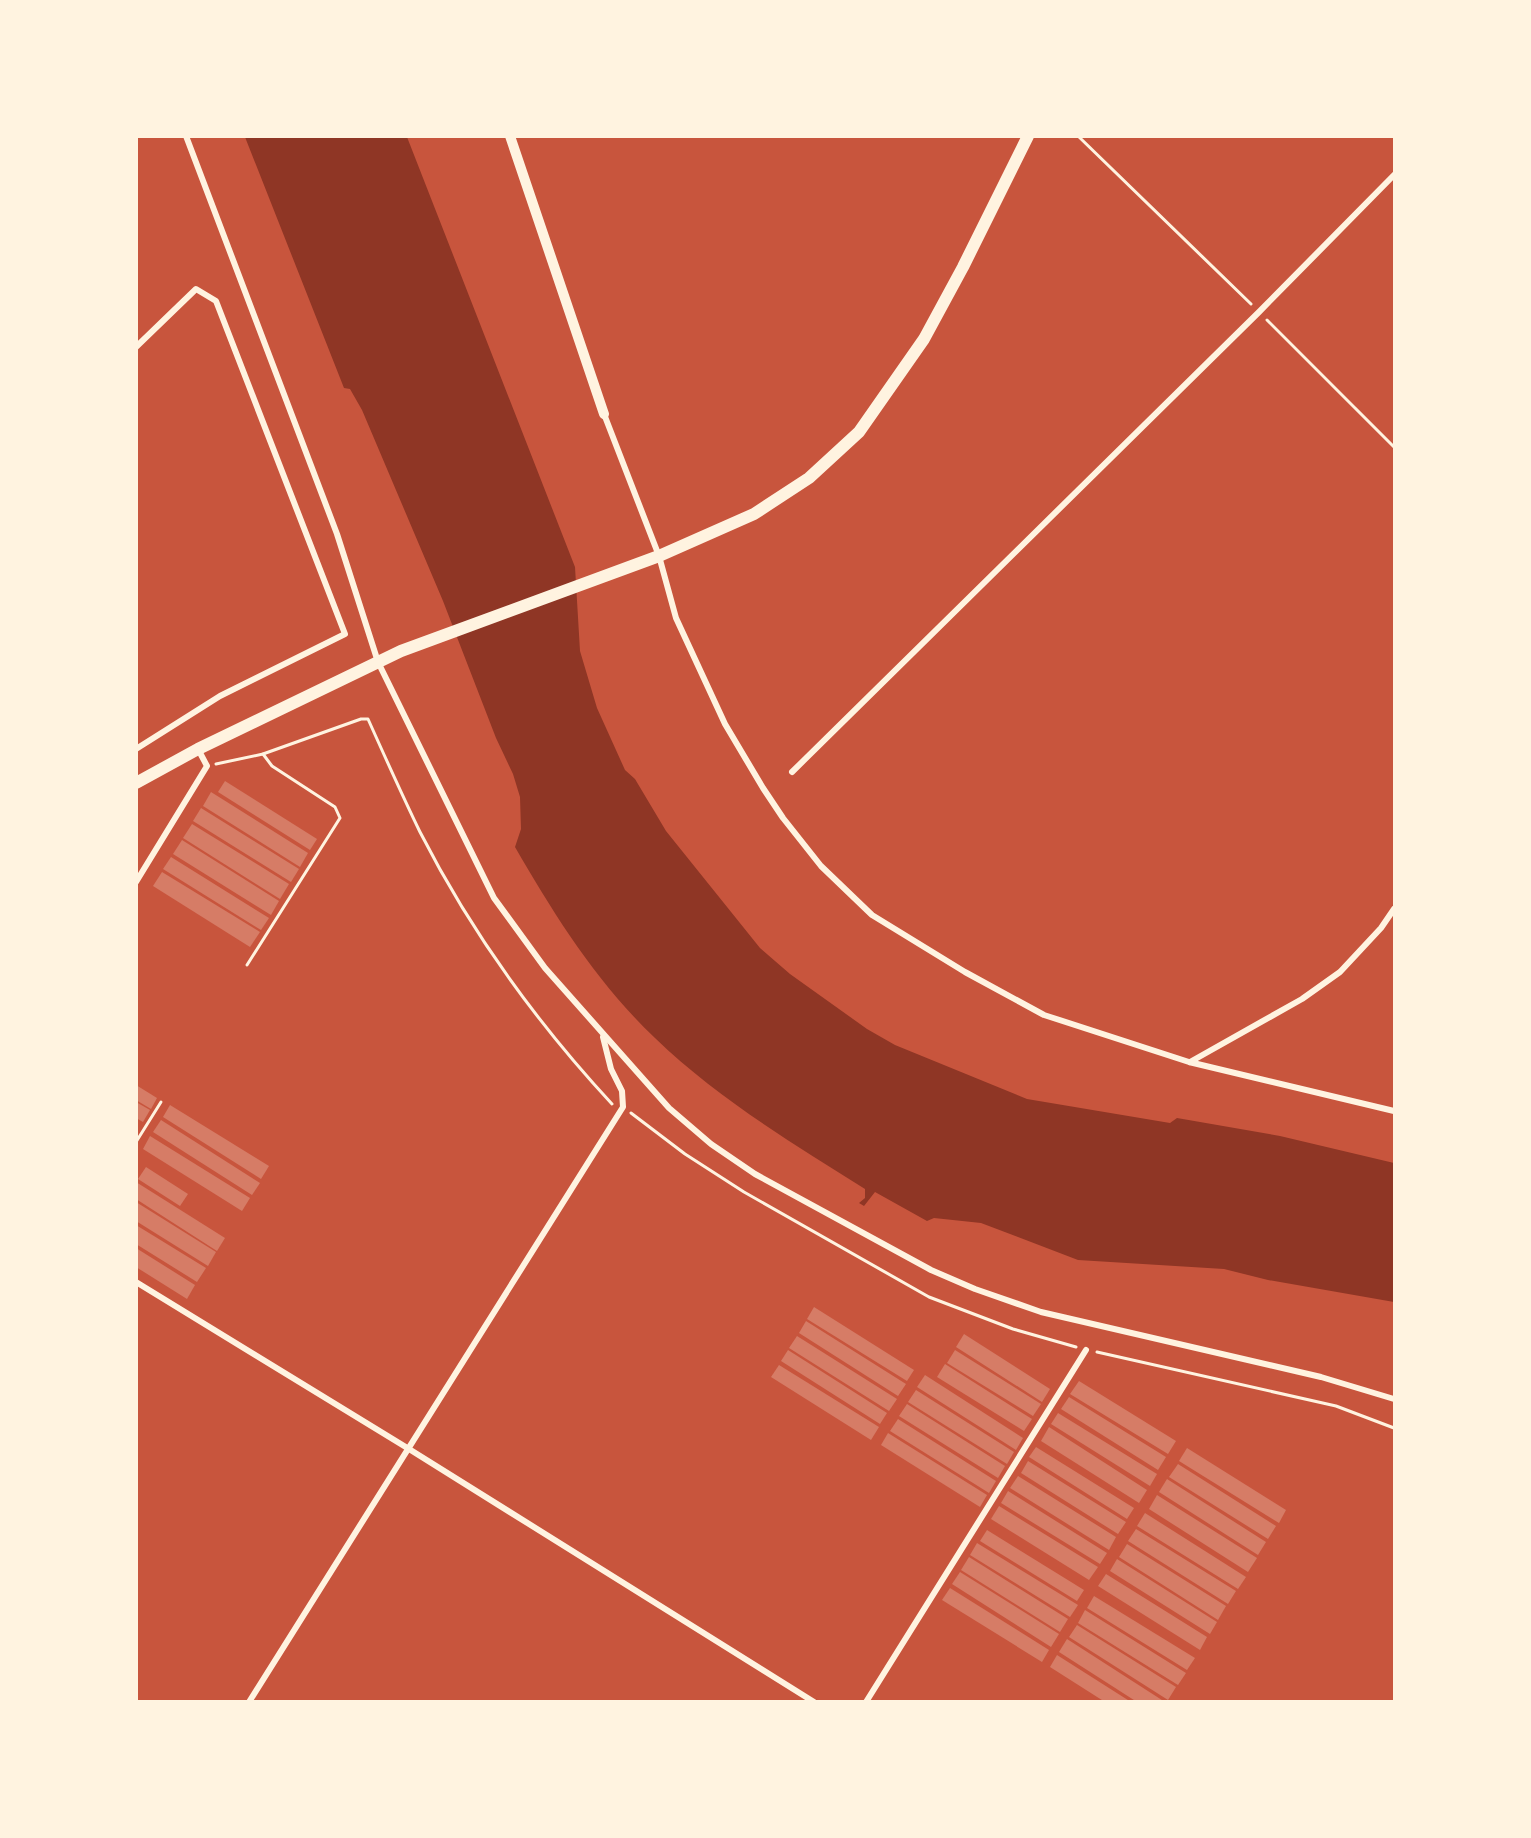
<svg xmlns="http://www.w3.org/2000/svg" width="1531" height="1838" font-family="'Work Sans',sans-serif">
<rect width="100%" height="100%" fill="#c8553d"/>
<!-- water -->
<path fill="#8f3625" d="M245,137H407L575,567L580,651L597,708L625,770L635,779L666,831L760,948L790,974L867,1029L895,1045L1027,1099L1170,1123L1177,1118L1280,1136L1394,1163V1302L1268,1280L1224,1269L1078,1260L981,1223L934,1218L927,1221L875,1192L864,1206L859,1203L865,1198V1189C792,1143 717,1098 655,1038C597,983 555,916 515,847L521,829L520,797L513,774L496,738L443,601L362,410L350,389L344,388Z"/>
<!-- building -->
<g fill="#d67c66">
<polygon points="225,781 317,839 310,850 218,792"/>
<polygon points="211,792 308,853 300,867 203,806"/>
<polygon points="201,808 299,869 291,882 193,821"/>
<polygon points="192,824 289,884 280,899 183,838"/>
<polygon points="182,840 279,901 271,915 173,854"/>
<polygon points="171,857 269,918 261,930 163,869"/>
<polygon points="162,872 260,932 250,947 153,886"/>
<polygon points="136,1085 157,1098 151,1109 136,1100"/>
<polygon points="136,1102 150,1110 143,1122 136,1118"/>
<polygon points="170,1105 269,1166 261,1179 163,1117"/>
<polygon points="161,1120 260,1183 252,1195 153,1132"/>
<polygon points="150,1136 250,1198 242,1211 143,1149"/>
<polygon points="146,1167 188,1194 180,1206 138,1179"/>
<polygon points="136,1182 225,1238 217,1251 136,1199"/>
<polygon points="136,1202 216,1252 208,1266 136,1221"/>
<polygon points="136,1225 206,1268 197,1282 136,1244"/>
<polygon points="136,1248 195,1285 187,1299 136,1267"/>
<polygon points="814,1307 914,1370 907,1381 807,1319"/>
<polygon points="806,1321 906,1384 898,1396 799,1333"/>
<polygon points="964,1334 1050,1389 1042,1402 956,1347"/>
<polygon points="797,1336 897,1399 889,1411 789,1348"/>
<polygon points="788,1350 887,1413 880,1424 781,1361"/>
<polygon points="955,1350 1041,1404 1033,1416 947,1363"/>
<polygon points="945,1364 1032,1419 1024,1431 937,1377"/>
<polygon points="779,1365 879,1427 871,1440 771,1377"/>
<polygon points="925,1375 1023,1438 1016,1450 917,1387"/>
<polygon points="1079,1381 1176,1441 1168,1454 1070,1394"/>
<polygon points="916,1390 1014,1452 1007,1464 908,1402"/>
<polygon points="1069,1397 1166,1457 1158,1470 1061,1409"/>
<polygon points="907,1404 1005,1466 998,1478 899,1416"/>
<polygon points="1058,1413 1157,1474 1150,1486 1051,1424"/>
<polygon points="898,1419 996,1481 989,1493 890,1431"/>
<polygon points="1049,1427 1147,1490 1139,1503 1041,1441"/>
<polygon points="888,1433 987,1495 980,1507 881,1445"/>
<polygon points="1036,1447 1134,1508 1127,1519 1029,1457"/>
<polygon points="1187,1448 1286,1510 1279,1523 1179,1461"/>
<polygon points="1028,1461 1126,1522 1118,1534 1021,1473"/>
<polygon points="1178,1464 1276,1526 1268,1539 1169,1477"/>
<polygon points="1018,1476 1116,1537 1109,1550 1010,1488"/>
<polygon points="1167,1479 1266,1542 1258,1555 1159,1492"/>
<polygon points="1008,1491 1107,1553 1100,1564 1001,1503"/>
<polygon points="1157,1495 1257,1558 1248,1572 1149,1509"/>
<polygon points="999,1506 1098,1567 1089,1580 991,1519"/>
<polygon points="1145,1513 1246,1577 1238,1589 1137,1526"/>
<polygon points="1136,1529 1236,1591 1228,1604 1128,1541"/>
<polygon points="987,1530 1084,1590 1077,1601 980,1541"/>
<polygon points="977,1543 1078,1605 1070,1617 970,1555"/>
<polygon points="1127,1544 1226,1606 1218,1620 1119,1557"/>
<polygon points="969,1557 1068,1619 1060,1632 961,1570"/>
<polygon points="1117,1559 1217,1622 1210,1634 1110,1571"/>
<polygon points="960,1572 1059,1634 1051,1647 952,1584"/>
<polygon points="1106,1574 1207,1637 1200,1650 1098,1586"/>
<polygon points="950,1588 1049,1650 1042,1662 942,1600"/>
<polygon points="1094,1596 1195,1658 1187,1670 1087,1608"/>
<polygon points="1085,1610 1186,1673 1178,1685 1078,1623"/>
<polygon points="1077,1625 1176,1687 1168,1700 1069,1637"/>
<polygon points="1067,1639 1165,1702 1137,1702 1059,1652"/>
<polygon points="1057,1655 1131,1702 1105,1702 1050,1667"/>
</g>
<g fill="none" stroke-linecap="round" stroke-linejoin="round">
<!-- path -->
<g stroke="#fff3e0" stroke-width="3">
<polyline points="1078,136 1251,304"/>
<polyline points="1267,320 1394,447"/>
<path d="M216,764L263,754L361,719H368C385,757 402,795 420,832C470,930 537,1023 612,1104"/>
<polyline points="247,965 340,818 335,807 272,766 263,754"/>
<polyline points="631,1113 685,1154 744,1192 929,1297 1013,1329 1076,1347"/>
<polyline points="136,1142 161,1102"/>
<polyline points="1097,1352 1336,1406 1394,1428"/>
</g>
<!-- minor -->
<g stroke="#fff3e0" stroke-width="6">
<polyline points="186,136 337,534 378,662 494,898 545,968 669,1108 711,1144 755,1174 931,1270 975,1289 1041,1312 1321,1377 1394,1399"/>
<polyline points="136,347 196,289 216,301 345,634 220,696 136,749"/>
<polyline points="604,414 659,556 676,618 725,724 763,788 783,818 821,866 872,915 965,972 1044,1015 1189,1062 1394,1111"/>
<polyline points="792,772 1259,312 1394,175"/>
<polyline points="136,882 207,766 198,749"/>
<polyline points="1190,1062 1302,999 1340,972 1381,928 1394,909"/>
<polyline points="136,1282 409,1449 814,1702"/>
<polyline points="249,1702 623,1107 622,1091 611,1069 603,1037"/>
<polyline points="866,1702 1086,1350"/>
</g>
<!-- tertiary -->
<polyline stroke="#fff3e0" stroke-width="10" points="510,136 604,414"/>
<!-- secondary -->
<polyline stroke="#fff3e0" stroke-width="12" points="136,783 198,749 401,651 659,556 754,514 809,478 859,432 924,339 963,267 1028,136"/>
</g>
<!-- border -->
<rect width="1531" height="1838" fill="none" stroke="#fff3e0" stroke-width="276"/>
</svg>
